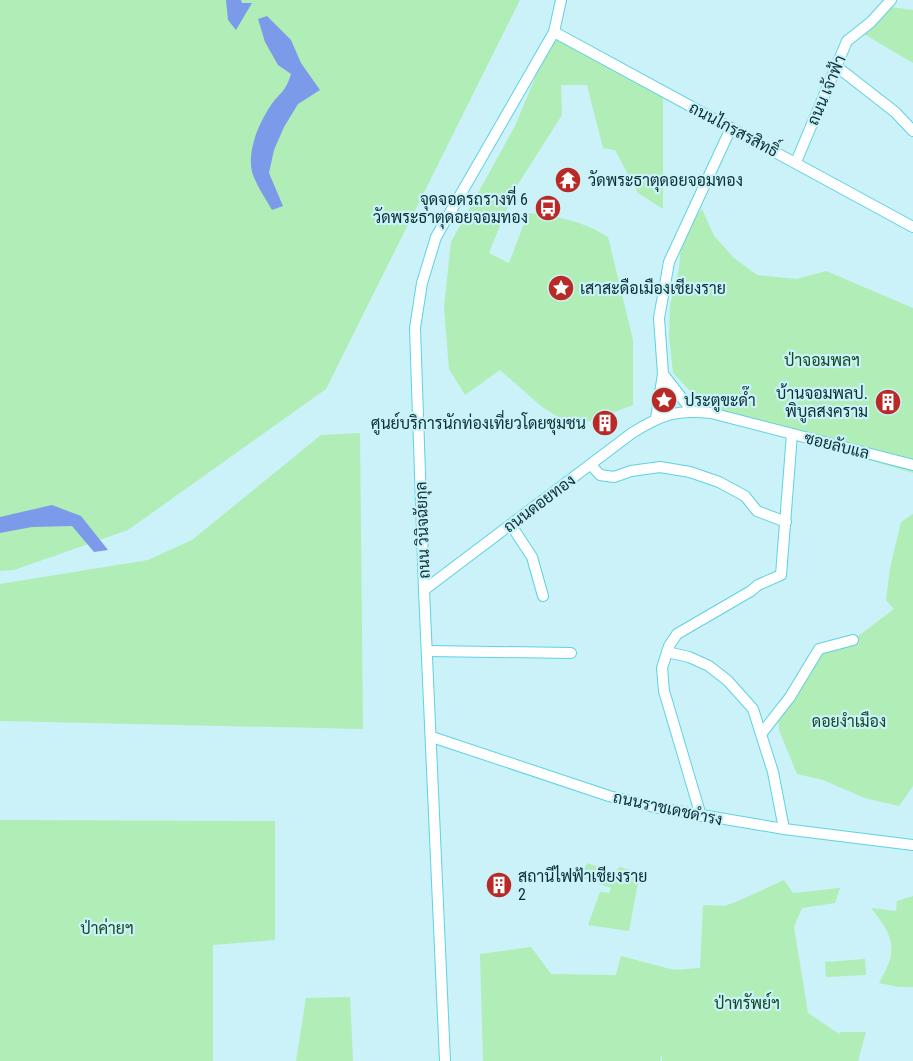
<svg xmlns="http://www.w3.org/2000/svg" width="913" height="1061" font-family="'Roboto Condensed',Sarabun,sans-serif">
<rect width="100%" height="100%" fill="#caf2f8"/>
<!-- green -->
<g fill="#b1edb7">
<polygon points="0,0 520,0 326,389 128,530 14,570 0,571"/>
<polygon points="890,7 913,10 913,63 859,31"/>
<path d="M554,32L663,91V209L638,193L615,150L603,148L587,85H561L562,115L515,189L489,253L509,263L528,213C559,217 581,220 608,237L633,340V405L573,427L541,406L500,370L465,395L449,369L444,307L451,242L515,126Z"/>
<polygon points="702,209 714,236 734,258 757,275 797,279 826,271 913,308 913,473 711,413 673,373 669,336 670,305 679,269 682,232"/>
<polygon points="360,433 363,729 0,721 0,584 148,560 192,540 321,435"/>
<polygon points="913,514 913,786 899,806 865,798 823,780 797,774 779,730 778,713 826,646 853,640 894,609 886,600 890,568 901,522"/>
<polygon points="0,820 275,821 275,940 213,945 213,1061 0,1061"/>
<polygon points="587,863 615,873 619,867 640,872 629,931 588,925 600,892 609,893 611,888 581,877"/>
<polygon points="784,880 793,893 840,888 835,903 802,908 794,927 808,1013 839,1034 840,1032 866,1032 858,1061 662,1061 662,1054 660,1061 483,1061 480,954 531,947 551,974 616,975 621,956 674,970 700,968 703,905 724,906 736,902"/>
<path d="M913,896V987H899L879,983C899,949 894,937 871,908L896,911L897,901Z"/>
<polygon points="865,959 866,975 826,977 825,962"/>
<polygon points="350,997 353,1061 296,1061 306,998"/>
</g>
<!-- water -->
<g fill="#7b9bea">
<polygon points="226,0 241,0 242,3 252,3 236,30 228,20"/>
<path d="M267,16L291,40L301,63L320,90L298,104L284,127L274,150L269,173L283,206L272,210C265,198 256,185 252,172C247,150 259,123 271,105C281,91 285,93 291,74L278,65L265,42L258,19Z"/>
<polygon points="52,505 81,516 108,550 94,552 72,526 32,527 0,533 0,517"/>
</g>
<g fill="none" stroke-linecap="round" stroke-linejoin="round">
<defs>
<g id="minor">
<polyline points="554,32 913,227"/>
<polyline points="836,66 895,112 913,131"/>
<polyline points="796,162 847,41 871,22 891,0"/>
<polyline points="663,374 692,411"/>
<polyline points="656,418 663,374 659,318 669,262 731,128"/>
<polyline points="591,465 600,475 614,477 631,471 660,467 690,472 719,482 745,496 757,511 786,522"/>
<polyline points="511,525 532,557 543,596"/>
<path d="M424,590L632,433C661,415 676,409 711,413L913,465"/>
<polyline points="428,651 571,653"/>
<polyline points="667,652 689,657 709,666 728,681 753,709 773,772 784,829"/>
<polyline points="762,733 790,697 819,649 853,640"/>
<polyline points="432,737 609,796 654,807 784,829 913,845"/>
<polyline points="701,816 664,691 662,668 669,646 677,634 751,591 758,585 781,575 792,434"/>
<polyline points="445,1061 424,590 415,328 422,283 436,237 554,32 561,0"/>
</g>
</defs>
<!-- minor casing -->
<use href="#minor" stroke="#5ed2e2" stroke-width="12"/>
<!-- minor -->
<use href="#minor" stroke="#fff" stroke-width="10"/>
</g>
<!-- icons -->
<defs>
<symbol id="temple-disc" viewBox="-11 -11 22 22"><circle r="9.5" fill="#b92a27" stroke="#caf2f8"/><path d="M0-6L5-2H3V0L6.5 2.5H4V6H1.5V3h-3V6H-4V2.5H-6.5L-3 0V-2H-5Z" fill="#fff"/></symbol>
<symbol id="bus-disc" viewBox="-11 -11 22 22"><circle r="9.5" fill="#b92a27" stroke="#caf2f8"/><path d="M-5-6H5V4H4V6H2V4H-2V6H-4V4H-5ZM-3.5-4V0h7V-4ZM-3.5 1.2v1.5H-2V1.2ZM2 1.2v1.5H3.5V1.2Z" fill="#fff"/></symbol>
<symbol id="sight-disc" viewBox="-11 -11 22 22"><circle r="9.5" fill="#b92a27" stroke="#caf2f8"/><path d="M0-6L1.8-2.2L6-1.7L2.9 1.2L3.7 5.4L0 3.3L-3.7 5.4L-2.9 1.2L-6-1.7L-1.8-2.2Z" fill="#fff"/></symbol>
<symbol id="building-disc" viewBox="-11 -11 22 22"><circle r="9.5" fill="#b92a27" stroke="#caf2f8"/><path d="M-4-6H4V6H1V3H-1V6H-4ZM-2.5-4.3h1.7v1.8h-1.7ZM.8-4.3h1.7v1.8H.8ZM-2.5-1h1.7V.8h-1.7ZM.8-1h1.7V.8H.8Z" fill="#fff"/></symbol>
</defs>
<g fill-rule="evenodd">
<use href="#temple-disc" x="553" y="165" width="30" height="30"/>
<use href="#bus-disc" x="533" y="193" width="30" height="30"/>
<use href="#sight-disc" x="546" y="273" width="30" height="30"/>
<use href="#sight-disc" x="649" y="385" width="30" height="30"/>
<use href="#building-disc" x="873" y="387" width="30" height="30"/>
<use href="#building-disc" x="590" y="408" width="30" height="30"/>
<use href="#building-disc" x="484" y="870" width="30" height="30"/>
</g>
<g text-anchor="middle" stroke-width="4.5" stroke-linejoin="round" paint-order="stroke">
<!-- street labels -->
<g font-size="16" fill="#093035" stroke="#caf2f8">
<text transform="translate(826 90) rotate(-67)" y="6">ถนน เจ้าฟ้า</text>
<text transform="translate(734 129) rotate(28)" y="6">ถนนไกรสรสิทธิ์</text>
<text transform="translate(837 445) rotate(14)" y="6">ซอยลับแล</text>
<text transform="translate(539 503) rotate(-37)" y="6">ถนนดอยทอง</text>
<text transform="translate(422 530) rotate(-92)" y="6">ถนน วินิจฉัยกุล</text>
<text transform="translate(668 808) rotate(12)" y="6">ถนนราชเดชดำรง</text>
</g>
<!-- poi labels -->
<g font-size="16" fill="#093035" stroke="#caf2f8" text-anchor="start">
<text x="588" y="186">วัดพระธาตุดอยจอมทอง</text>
<text x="528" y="205" text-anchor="end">จุดจอดรถรางที่ 6<tspan x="528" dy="18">วัดพระธาตุดอยจอมทอง</tspan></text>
<text x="580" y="294">เสาสะดือเมืองเชียงราย</text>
<text x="868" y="399" text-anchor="end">บ้านจอมพลป.<tspan x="868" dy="18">พิบูลสงคราม</tspan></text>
<text x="684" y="406">ประตูขะด๊ำ</text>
<text x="586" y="429" text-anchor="end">ศูนย์บริการนักท่องเที่ยวโดยชุมชน</text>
<text x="518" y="882">สถานีไฟฟ้าเชียงราย<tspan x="518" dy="18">2</tspan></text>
</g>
<!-- park labels -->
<g font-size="16" fill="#134a1f" stroke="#caf2f8">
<text x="822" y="366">ป่าจอมพลฯ</text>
<text x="849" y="727">ดอยงำเมือง</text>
<text x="107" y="934">ป่าค่ายฯ</text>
<text x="747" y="1009">ป่าทรัพย์ฯ</text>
</g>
</g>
</svg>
